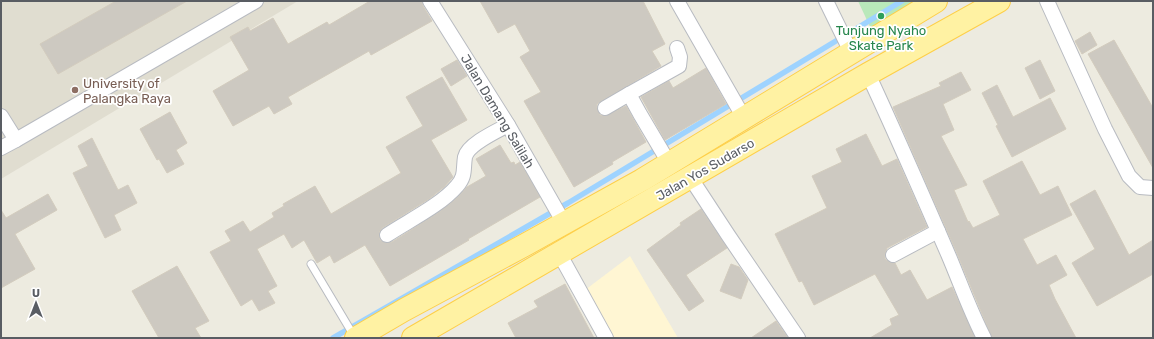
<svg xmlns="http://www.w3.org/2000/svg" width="1154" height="339" font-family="Rubik,sans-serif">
<rect width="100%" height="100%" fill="#edebe0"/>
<!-- commercial -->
<polygon fill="#fff6d3" points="630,256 678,338 614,338 585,290"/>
<!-- education -->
<polygon fill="#e0ddd0" points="1,1 298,1 1,179"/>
<!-- green -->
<polygon fill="#b9e8ba" points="858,1 923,1 872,31"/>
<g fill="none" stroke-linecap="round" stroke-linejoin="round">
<!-- stream -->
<polyline stroke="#9ed3ff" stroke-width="5.5" points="333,338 568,203 902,1"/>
</g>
<!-- building -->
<g fill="#cdc9c1" stroke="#d3ccbe">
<polygon points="116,1 187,1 58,74 40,44"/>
<polygon points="370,1 422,1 423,6 432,21 371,55 369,51 288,97 292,104 274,114 269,106 233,126 213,91 249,70 230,37 248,27 250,31 273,18 288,44 327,22 329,25"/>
<polygon points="480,1 643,1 665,44 652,51 661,66 601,101 597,104 597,108 600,115 605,116 626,106 646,142 612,162 613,164 574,187 524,101 541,92 520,57 530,51 515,24 498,33"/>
<polygon points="1090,32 1097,45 1082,54 1075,41"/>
<polygon points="1114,40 1153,108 1153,168 1088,54"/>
<polygon points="457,60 467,76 451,86 441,69"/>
<polygon points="1040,60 1055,91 1040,99 1025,68"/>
<polygon points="706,68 726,104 665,140 641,97 669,81 673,88"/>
<polygon points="961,72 971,90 943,104 954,130 941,136 967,185 954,190 968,222 969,221 973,228 1000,215 983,181 1022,161 1040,195 1058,186 1072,215 1023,239 1037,265 1056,255 1067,275 1049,285 1055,299 1076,338 992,338 956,251 893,107 941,86 939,83"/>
<polygon points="442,77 467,120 431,140 453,177 444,187 429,199 382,228 380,231 379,235 380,240 387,243 392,242 438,213 456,199 467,187 486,176 476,159 500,145 511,163 514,162 515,165 520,162 540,197 468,239 469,240 390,286 365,245 334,263 330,255 317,263 304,240 292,248 284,234 257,249 277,286 268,291 275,303 259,311 252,299 241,306 210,252 231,241 225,231 243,221 250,232 274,217 272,213 284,206 283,204 315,186 331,214 401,173 386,147 423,126 406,97"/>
<polygon points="997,85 1013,117 1050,98 1066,129 1012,157 996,126 998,125 982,93"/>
<polygon points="170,112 187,143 176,150 184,164 167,173 159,159 157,160 140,129"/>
<polygon points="866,134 882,166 897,159 927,227 887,248 885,254 885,259 889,262 895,263 901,275 910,270 927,300 952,287 975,338 870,338 892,325 890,319 899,315 875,274 814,305 802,281 799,282 775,234 827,208 812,176 842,162 836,149"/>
<polygon points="92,138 118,190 128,185 137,203 114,215 121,230 105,238 73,173 88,166 78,146"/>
<polygon points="1095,190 1129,255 1153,240 1153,274 1097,306 1072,263 1095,249 1070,204"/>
<polygon points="48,194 57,210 15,234 35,269 1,288 1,210 6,218"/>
<polygon points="701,209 727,248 686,275 704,301 689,311 647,250 681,225 680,223"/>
<polygon points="731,264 739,267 748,280 741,299 720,291"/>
<polygon points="177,266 209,321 195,328 201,338 159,338 132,291"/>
<polygon points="565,284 594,338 516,338 508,323 538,307 534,301"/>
<polygon points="776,321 788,338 751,338"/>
</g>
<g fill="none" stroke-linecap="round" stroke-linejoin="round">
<defs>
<polyline id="service" points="311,264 354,336"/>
<g id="minor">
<polyline points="430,1 508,125 564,223"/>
<polyline points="677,1 744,118"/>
<polyline points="826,1 851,52"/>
<polyline points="1047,1 1105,129 1129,176 1140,187 1153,188"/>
<path d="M868,74C896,134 922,194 948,254C960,282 970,311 984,338"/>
<polyline points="605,108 629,94"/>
<polyline points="1,116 16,140 256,1"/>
<polyline points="1,148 16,140"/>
<polyline points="669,163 640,114 629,94 679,66 680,57 677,48"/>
<polyline points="690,177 728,235 798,338"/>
<path d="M387,235C408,221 441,205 457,186C466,176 463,169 465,157C468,144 497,131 508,125"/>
<polyline points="559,253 606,338"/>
<polyline points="893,255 938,231"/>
</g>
<g id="primary">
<polyline points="356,338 404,310 523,246 642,180 936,1"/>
<polyline points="413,338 868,74 999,1"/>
</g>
</defs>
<!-- service casing -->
<use href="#service" stroke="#b8bbc1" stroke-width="9"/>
<!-- minor casing -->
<use href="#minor" stroke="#b8bbc1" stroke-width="16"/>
<!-- primary casing -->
<use href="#primary" stroke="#fecf48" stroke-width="24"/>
<!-- service -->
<use href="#service" stroke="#fff" stroke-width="7"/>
<!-- minor -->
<use href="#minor" stroke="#fff" stroke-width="14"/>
<!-- primary -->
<use href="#primary" stroke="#fff2a3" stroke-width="22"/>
</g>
<!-- markers -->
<circle fill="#2e9e5b" stroke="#fff" stroke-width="1.5" cx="881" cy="16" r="4"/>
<circle fill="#8d6e63" stroke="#fff" stroke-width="1.5" cx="75" cy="90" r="4"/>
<g text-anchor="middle" stroke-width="3.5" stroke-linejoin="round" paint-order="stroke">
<!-- leisure labels -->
<g font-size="13" fill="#27864d" stroke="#fff">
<text x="881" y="35">Tunjung Nyaho<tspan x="881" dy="15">Skate Park</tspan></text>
</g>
<!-- education labels -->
<g font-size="13" fill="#785e54" stroke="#fff" text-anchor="start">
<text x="83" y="88">University of<tspan x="83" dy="15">Palangka Raya</tspan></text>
</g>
<!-- street labels -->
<g font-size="13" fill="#595d63" stroke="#fff">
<text transform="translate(498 111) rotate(59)" y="5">Jalan Damang Salilah</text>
<text transform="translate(705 169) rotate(-30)" y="5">Jalan Yos Sudarso</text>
</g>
</g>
<!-- border -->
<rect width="1154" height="339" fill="none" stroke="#595d63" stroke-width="4"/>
<!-- north arrow -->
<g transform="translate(36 303)" stroke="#ffffff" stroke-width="3" paint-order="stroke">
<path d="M0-3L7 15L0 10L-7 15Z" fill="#595d63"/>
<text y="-6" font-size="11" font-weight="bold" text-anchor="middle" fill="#595d63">U</text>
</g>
</svg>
